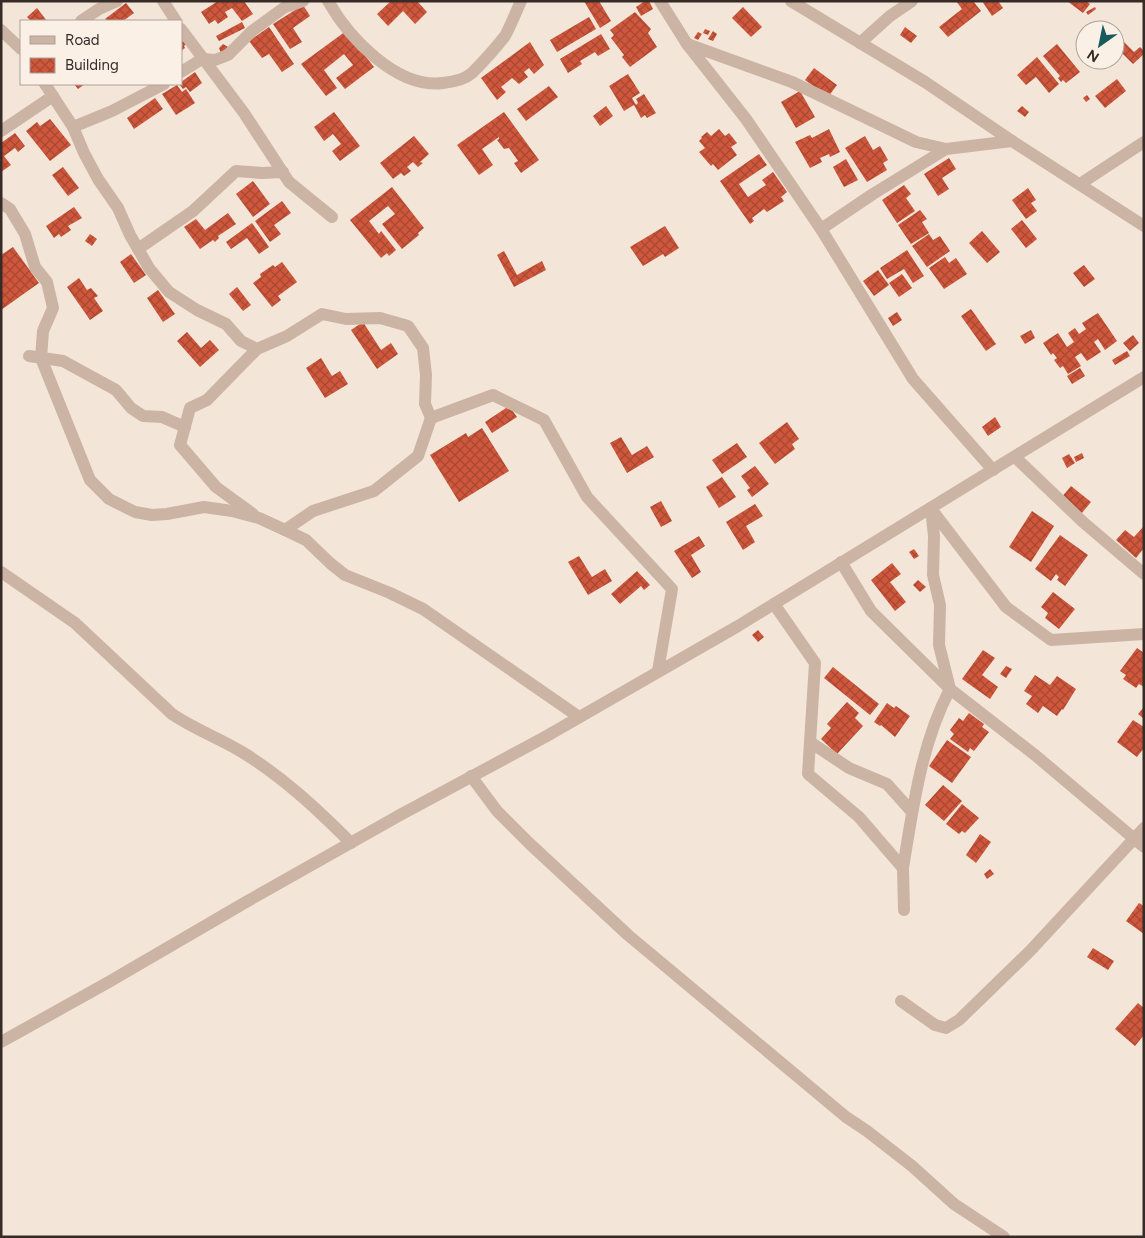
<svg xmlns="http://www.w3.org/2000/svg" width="1145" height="1238" font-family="Figtree,sans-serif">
<defs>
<pattern id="building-cross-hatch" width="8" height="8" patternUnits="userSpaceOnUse" patternTransform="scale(1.25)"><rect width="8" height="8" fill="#cf573c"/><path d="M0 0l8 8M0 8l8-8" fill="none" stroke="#a94832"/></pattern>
</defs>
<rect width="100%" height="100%" fill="#f3e6d9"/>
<!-- building -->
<g fill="url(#building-cross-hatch)">
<polygon points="218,1 244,1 253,14 242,21 232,8 225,12 228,17 218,24 215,20 209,24 201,12"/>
<polygon points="391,1 417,1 427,12 415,24 403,11 388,26 377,14"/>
<polygon points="584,1 599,1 611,21 600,28"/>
<polygon points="645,1 649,1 653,9 641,16 636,7"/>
<polygon points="956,1 973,1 981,11 948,37 939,27 962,9"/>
<polygon points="982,1 998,1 1003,8 992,16"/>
<polygon points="1067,1 1086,1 1090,4 1083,13"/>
<polygon points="126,3 134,13 123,21 107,21 105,19"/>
<polygon points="303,5 310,16 293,28 302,42 290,49 273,24"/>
<polygon points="743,7 762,27 751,37 732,18"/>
<polygon points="1095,7 1096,9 1088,15 1086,12"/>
<polygon points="37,8 47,21 31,21 27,17"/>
<polygon points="635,12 651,29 648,33 657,47 630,67 622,57 624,55 611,38 614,35 610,30"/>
<polygon points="589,17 596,29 557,52 550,40"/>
<polygon points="242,22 245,28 219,41 216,36"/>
<polygon points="269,27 294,64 282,72 269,54 262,58 249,41"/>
<polygon points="905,27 917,36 911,43 900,35"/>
<polygon points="705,29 710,31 708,35 703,33"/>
<polygon points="346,31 374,67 345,89 336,78 353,65 344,54 324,70 337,88 326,96 301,64"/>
<polygon points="713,31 717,34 713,41 708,39"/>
<polygon points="698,32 702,34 698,40 694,38"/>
<polygon points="601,34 610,49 598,56 595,52 580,61 582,64 568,73 560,59"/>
<polygon points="1117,35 1134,52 1140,47 1144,51 1144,54 1133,64 1115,46 1115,36"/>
<polygon points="184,40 186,44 184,46 185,48 181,51 181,42"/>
<polygon points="530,42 544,65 534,74 529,68 524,72 528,77 519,84 512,78 501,87 506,92 497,100 481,78"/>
<polygon points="223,44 228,47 221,53 219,48"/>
<polygon points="1057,44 1080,72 1066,83 1063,80 1061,82 1058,78 1060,76 1043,56"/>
<polygon points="1037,57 1059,84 1049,93 1036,77 1026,85 1017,75"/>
<polygon points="814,68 837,85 828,97 805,80"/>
<polygon points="195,72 202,83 190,92 186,87 183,89 179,84 181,84 181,82"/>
<polygon points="628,74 640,93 632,98 636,105 638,103 636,99 644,94 656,113 647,118 645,115 641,118 634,105 624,111 609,86"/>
<polygon points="1117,79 1126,91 1105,108 1095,96"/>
<polygon points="74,84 85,84 78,89"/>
<polygon points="177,85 182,92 186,89 195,103 176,115 162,94"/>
<polygon points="549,86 558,97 526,121 517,109"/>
<polygon points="800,91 815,117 796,128 781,102"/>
<polygon points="1087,95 1090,99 1086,102 1083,98"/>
<polygon points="155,98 163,109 134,129 127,118"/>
<polygon points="606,106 613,116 600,126 593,116"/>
<polygon points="1022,106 1029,112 1025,117 1017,111"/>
<polygon points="334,112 360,146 340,161 332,151 341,144 333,134 324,141 314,127"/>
<polygon points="504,112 539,160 521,173 514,163 518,161 509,148 504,149 497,140 499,139 499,137 482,149 493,165 479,175 457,145"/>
<polygon points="50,119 71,145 50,161 26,131 37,122 40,126"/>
<polygon points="719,129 725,136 729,133 737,143 731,147 737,155 718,170 713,164 711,166 699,152 705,148 699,141 702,138 701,137 707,132 711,136"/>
<polygon points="829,129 840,152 830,157 829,154 820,158 822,162 810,168 795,142 810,135 812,138"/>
<polygon points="15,133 25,146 18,152 15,148 4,156 11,165 1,172 1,143"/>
<polygon points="414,136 429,154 420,162 423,163 418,167 413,162 407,167 411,171 404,176 401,173 393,179 380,163"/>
<polygon points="865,136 873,150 880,146 888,160 883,163 887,170 867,182 845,148"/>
<polygon points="759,154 767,165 739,184 748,197 766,185 762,180 773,172 787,192 781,197 784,201 767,212 764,209 752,218 754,221 750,224 720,181"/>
<polygon points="949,158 956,169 942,178 949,189 938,196 924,174"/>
<polygon points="846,159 858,180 844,187 833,167"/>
<polygon points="63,167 79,188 68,196 52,175"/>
<polygon points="253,181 270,204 253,217 236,194"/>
<polygon points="904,185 911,194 906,198 915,211 897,223 882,200"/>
<polygon points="392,187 424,228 418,233 419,235 402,249 382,224 395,214 388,206 369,221 379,234 381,231 396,250 389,256 387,253 381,258 350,220"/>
<polygon points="1028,188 1036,200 1031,203 1037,211 1026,219 1012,200"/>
<polygon points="282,201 291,213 274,225 281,234 270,242 255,221"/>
<polygon points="74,207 82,218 68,226 71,230 61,237 59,234 54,238 46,226"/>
<polygon points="920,210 927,219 922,222 929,233 911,244 898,225"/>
<polygon points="228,213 236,224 218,236 219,238 215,242 213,240 200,249 184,227 196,219 205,230"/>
<polygon points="1022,220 1037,239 1026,248 1011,229"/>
<polygon points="252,223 269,247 259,254 247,238 231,249 226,242"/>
<polygon points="665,226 679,248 665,257 663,254 643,266 630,247"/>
<polygon points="982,231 1000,252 987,263 969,243"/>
<polygon points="90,234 97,239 92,246 85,241"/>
<polygon points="929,234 933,240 940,236 950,251 927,267 912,246"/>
<polygon points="13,247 39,283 1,310 1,255"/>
<polygon points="907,250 924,276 913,283 904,269 887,279 880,268"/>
<polygon points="504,251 517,275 542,261 546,270 514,287 497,255"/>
<polygon points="131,254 146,275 134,283 120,262"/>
<polygon points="945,257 949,263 956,258 967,274 944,289 929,268"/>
<polygon points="282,262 297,282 278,296 281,300 272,307 253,283 261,277 260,274 273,265 275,267"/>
<polygon points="1084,265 1095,279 1084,287 1073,273"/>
<polygon points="878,270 889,285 874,296 863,281"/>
<polygon points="902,274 912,288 899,297 889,283"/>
<polygon points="79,278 87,290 91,288 98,296 94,298 103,311 90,320 67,287"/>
<polygon points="237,287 251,305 243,311 229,294"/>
<polygon points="158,290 175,314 163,322 147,298"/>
<polygon points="971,309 996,344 986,351 961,316"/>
<polygon points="897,312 902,320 893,326 888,318"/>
<polygon points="1098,313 1117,341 1105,350 1098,339 1094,342 1101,352 1087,361 1081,353 1075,357 1081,366 1068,374 1063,366 1060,368 1054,360 1057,358 1053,353 1051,355 1043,343 1058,333 1067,347 1074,342 1068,333 1075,328 1079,334 1086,329 1082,323"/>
<polygon points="363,322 381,350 391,343 398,354 377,369 351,330"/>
<polygon points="1031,330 1035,338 1025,344 1020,336"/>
<polygon points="187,332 201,348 210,340 219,350 200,367 177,341"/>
<polygon points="1133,335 1139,343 1130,351 1123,343"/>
<polygon points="1127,351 1130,356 1115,365 1112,360"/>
<polygon points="321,358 332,376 340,371 348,384 325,398 306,368"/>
<polygon points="1080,368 1085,376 1072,384 1067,376"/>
<polygon points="509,406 517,417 492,433 485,422"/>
<polygon points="995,417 1001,427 988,436 982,427"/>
<polygon points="787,422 799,439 792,444 795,449 775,464 759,443"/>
<polygon points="482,428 509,471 459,502 430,455 466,433 468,437"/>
<polygon points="621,437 632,455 647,446 654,457 627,473 610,443"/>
<polygon points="737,443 747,457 722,474 712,460"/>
<polygon points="1082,453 1084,458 1076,462 1074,457"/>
<polygon points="1069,454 1075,463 1067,468 1062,458"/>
<polygon points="755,466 769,484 752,497 747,490 750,488 741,476"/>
<polygon points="722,477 736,497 719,508 706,487"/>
<polygon points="1071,486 1091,502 1081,514 1061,498"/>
<polygon points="661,501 672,521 661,527 650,507"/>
<polygon points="755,504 763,516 746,526 755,542 743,550 726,522"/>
<polygon points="1032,511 1054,526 1031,562 1009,547"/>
<polygon points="1144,526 1144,548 1136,558 1116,540 1125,530 1134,537"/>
<polygon points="1060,535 1088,555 1065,586 1057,580 1059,577 1056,574 1051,581 1035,569"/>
<polygon points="699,536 705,546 691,555 701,572 692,578 674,551"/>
<polygon points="914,549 919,556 914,559 909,552"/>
<polygon points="579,556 592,577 605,569 612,581 588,595 568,562"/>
<polygon points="892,563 901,574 890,582 906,602 895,611 871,580"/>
<polygon points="637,571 650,585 644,590 641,586 620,604 611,594"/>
<polygon points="918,580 926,587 920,592 913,585"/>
<polygon points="1053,592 1075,609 1059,629 1045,618 1048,613 1041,607"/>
<polygon points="758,630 764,637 758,642 752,635"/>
<polygon points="1137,648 1144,653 1144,687 1139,684 1136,688 1123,679 1126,675 1120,671"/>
<polygon points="983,650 995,658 982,675 998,687 990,699 962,679"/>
<polygon points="1006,666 1012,669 1006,678 1000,674"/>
<polygon points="833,667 879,704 870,715 824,678"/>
<polygon points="1035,675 1050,685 1057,676 1076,689 1063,710 1062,709 1057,716 1043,706 1038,713 1026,704 1032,696 1024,691"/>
<polygon points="847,702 859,713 855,718 863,726 837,754 821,739 831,728 827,724"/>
<polygon points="887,703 894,708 896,706 910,716 895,737 881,725 880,726 874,722"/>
<polygon points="1144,707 1144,719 1138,714"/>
<polygon points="969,713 984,724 982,727 989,732 974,751 970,748 968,752 950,739 954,734 950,730 959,718 963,721"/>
<polygon points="1133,720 1144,727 1144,748 1137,757 1117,742"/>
<polygon points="947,740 971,757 952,783 929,766"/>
<polygon points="943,785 962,801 944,821 925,805"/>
<polygon points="962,804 979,818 965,833 962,831 959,834 946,824"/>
<polygon points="980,834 991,842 976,863 966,855"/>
<polygon points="990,869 994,874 987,879 984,874"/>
<polygon points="1139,903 1144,906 1144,934 1126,921"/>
<polygon points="1093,948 1114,961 1108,970 1087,957"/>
<polygon points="1138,1003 1144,1008 1144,1035 1135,1046 1115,1029"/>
</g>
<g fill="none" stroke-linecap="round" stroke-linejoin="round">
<!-- street -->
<g stroke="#ccb4a5" stroke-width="12">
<polyline points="163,1 176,21"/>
<path d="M328,1C349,38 397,89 443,83C453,82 464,80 472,73C480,65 498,45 505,36C511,25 516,12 521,1"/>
<polyline points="660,1 687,44 746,119 821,229 913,379 993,470"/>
<polyline points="791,1 925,82 1012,141 1144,226"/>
<polyline points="81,21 99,9 117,1"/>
<polyline points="181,29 244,113 289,182 332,217"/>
<polyline points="1,30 21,49"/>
<polyline points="860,43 890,16 912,1"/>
<polyline points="687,44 792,82 916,142 946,149 1012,141"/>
<polyline points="181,72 202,59 215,60 228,55 252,31 285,7 303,1"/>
<polyline points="45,84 73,127 84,153 98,179 118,208 130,235 149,268 169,292 197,310 226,324 241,341 257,349 287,336 322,314 346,319 380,318 408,326 423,348 426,375 425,404 431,418 493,395 544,420 587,497 672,589 658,671"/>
<polyline points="73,127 112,111 164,84"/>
<polyline points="1,131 53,96"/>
<polyline points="1080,184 1144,142"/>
<polyline points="1,203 10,209 25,234 35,267 47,282 53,308 43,331 41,358 90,480 109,499 135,512 152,515 167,514 204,507 232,511 259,518 285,530 306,540 330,563 345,575 390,593 423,609 579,717"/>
<polyline points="821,229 873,194 946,149"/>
<polyline points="138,249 193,211 236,171 262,173 283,172"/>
<polyline points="29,356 63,361 116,390 131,408 143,416 162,417 185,427"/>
<polyline points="1015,457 1083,522 1144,574"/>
<polyline points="932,510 1006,607 1051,640 1144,634"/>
<polyline points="253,514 216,487 180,445 190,408 207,400 257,349"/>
<polyline points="285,530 313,511 374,491 418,456 431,418"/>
<polyline points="841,562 871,611 950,689 1035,755 1144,847"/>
<path d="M1,572L75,623L172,714C194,729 219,738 242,752C283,777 317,809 351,843"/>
<polyline points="774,604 815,663 808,774 859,817 903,868 904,910"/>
<polyline points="810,742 849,768 887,784 912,812"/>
<polyline points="471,776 497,811 529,843 628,935 846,1117 867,1131 912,1166 954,1204 1004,1237"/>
<path d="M903,868C913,808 921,744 950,689L939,645L940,605L933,575L934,536L931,508"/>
<polyline points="901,1001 935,1025 946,1028 959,1020 1030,951 1144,828"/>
<polyline points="1,1042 107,983 246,902 400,815 545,737 738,626 1144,377"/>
</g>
</g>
<!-- border -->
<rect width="1145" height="1238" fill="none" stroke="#372b27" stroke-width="5"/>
<!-- legend -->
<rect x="20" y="20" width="162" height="65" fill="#fbf0e6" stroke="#ada19a"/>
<rect x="30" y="36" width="25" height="8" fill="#ccb4a5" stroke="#ada19a"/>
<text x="65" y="45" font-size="15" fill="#372b27">Road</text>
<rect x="30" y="58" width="25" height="15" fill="url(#building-cross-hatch)" stroke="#ada19a"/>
<text x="65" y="70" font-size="15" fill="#372b27">Building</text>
<!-- north arrow -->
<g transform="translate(1100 45) rotate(213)"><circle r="24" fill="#fbf0e6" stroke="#ada19a"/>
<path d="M0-4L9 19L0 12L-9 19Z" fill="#195b5c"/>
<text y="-8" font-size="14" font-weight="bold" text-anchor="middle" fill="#372b27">N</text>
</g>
</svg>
